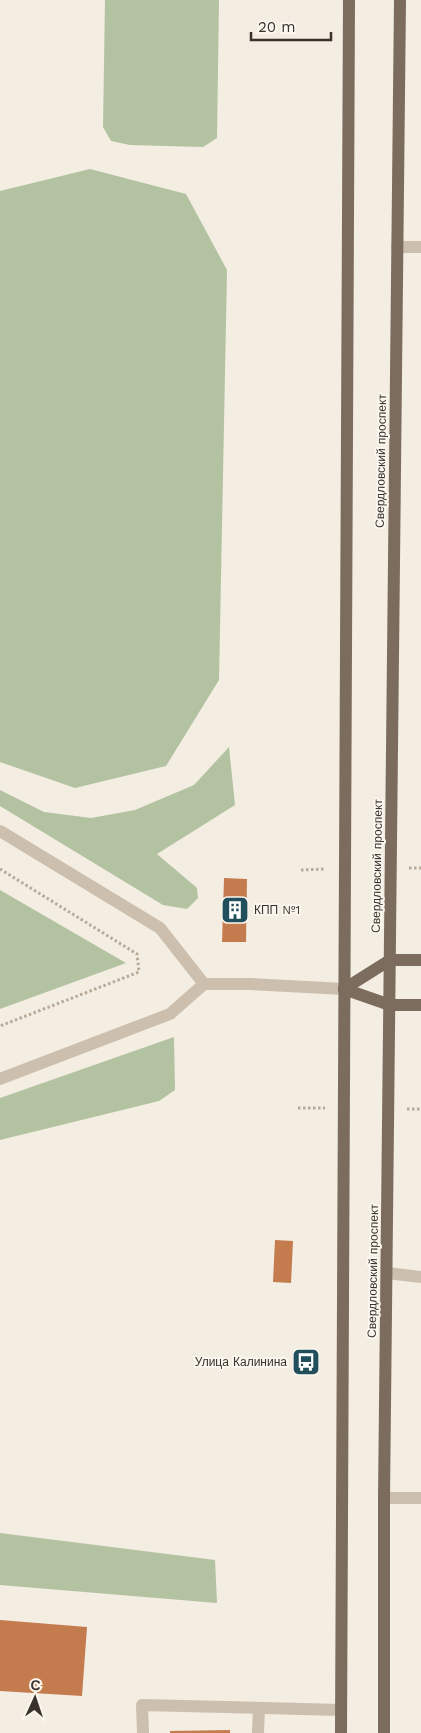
<svg xmlns="http://www.w3.org/2000/svg" width="421" height="1733" font-family="'Work Sans',sans-serif">
<rect width="100%" height="100%" fill="#f3ede2"/>
<!-- green -->
<g fill="#b3c3a1">
<polygon points="105,0 219,0 217,138 203,147 130,145 111,141 103,127"/>
<polygon points="90,169 186,194 227,270 219,680 166,766 75,788 0,762 0,191"/>
<polygon points="229,747 235,805 157,854 197,888 198,898 187,909 163,905 0,806 0,790 44,812 91,818 135,810 194,785"/>
<polygon points="0,890 126,963 0,1009"/>
<polygon points="174,1037 175,1090 159,1101 0,1140 0,1098"/>
<polygon points="0,1533 215,1560 217,1603 0,1585"/>
</g>
<!-- building -->
<g fill="#c47c4f">
<polygon points="224,878 247,879 246,942 222,942"/>
<polygon points="275,1240 293,1241 291,1283 273,1282"/>
<polygon points="0,1620 87,1627 82,1696 0,1691"/>
<polygon points="230,1730 230,1733 170,1733 170,1731"/>
</g>
<g fill="none" stroke-linecap="round" stroke-linejoin="round">
<!-- path -->
<g stroke="#b8aa97" stroke-width="3" stroke-dasharray="2.5 2.5" stroke-linecap="butt">
<polyline points="409,868 421,868"/>
<polyline points="0,869 137,954 139,972 0,1026"/>
<polyline points="301,870 325,869"/>
<polyline points="298,1108 325,1108"/>
<polyline points="407,1109 421,1109"/>
</g>
<!-- minor -->
<g stroke="#ccbfad" stroke-width="12">
<polyline points="397,247 421,247"/>
<polyline points="0,831 160,928 204,984 170,1014 0,1079"/>
<polyline points="204,984 251,984 344,989"/>
<polyline points="387,1273 421,1277"/>
<polyline points="384,1498 421,1498"/>
<polyline points="143,1733 142,1705 341,1710"/>
<polyline points="258,1733 259,1708"/>
</g>
<!-- major -->
<g stroke="#7c6c5d" stroke-width="12">
<polyline points="344,989 390,960 421,960"/>
<polyline points="344,989 390,1005 421,1005"/>
<polyline points="341,1733 349,0"/>
<polyline points="384,1733 384,1498 400,0"/>
</g>
</g>
<!-- icons -->
<defs>
<symbol id="building-square" viewBox="-11 -11 22 22"><rect x="-9" y="-9" width="18" height="18" rx="4" fill="#21505c" stroke="#fbf7ee"/><path d="M-4-6H4V6H1V3H-1V6H-4ZM-2.5-4.3h1.7v1.8h-1.7ZM.8-4.3h1.7v1.8H.8ZM-2.5-1h1.7V.8h-1.7ZM.8-1h1.7V.8H.8Z" fill="#fff"/></symbol>
<symbol id="bus-square" viewBox="-11 -11 22 22"><rect x="-9" y="-9" width="18" height="18" rx="4" fill="#21505c" stroke="#fbf7ee"/><path d="M-5-6H5V4H4V6H2V4H-2V6H-4V4H-5ZM-3.5-4V0h7V-4ZM-3.5 1.2v1.5H-2V1.2ZM2 1.2v1.5H3.5V1.2Z" fill="#fff"/></symbol>
</defs>
<g fill-rule="evenodd">
<use href="#building-square" x="219" y="894" width="32" height="32"/>
<use href="#bus-square" x="290" y="1346" width="32" height="32"/>
</g>
<g text-anchor="middle" stroke-width="4" stroke-linejoin="round" paint-order="stroke">
<!-- street labels -->
<g font-size="12" fill="#3a322c" stroke="#fbf7ee">
<text transform="translate(381 461) rotate(-89)" y="4">Свердловский проспект</text>
<text transform="translate(377 866) rotate(-89)" y="4">Свердловский проспект</text>
<text transform="translate(373 1271) rotate(-89)" y="4">Свердловский проспект</text>
</g>
<!-- poi labels -->
<g font-size="12" fill="#3a322c" stroke="#fbf7ee" text-anchor="start">
<text x="254" y="914">КПП №1</text>
<text x="287" y="1366" text-anchor="end">Улица Калинина</text>
</g>
</g>
<!-- north arrow -->
<g transform="translate(35 1698) rotate(3)" stroke="#fbf7ee" stroke-width="4" paint-order="stroke">
<path d="M0-4L9 19L0 12L-9 19Z" fill="#3a322c"/>
<text y="-8" font-size="14" font-weight="bold" text-anchor="middle" fill="#3a322c">С</text>
</g>
<!-- scale -->
<path d="M251 32v8h80v-8" fill="none" stroke="#3a322c" stroke-width="2.5"/>
<text x="258" y="32" font-size="15" fill="#3a322c" stroke="#fbf7ee" stroke-width="4" paint-order="stroke">20 m</text>
</svg>
